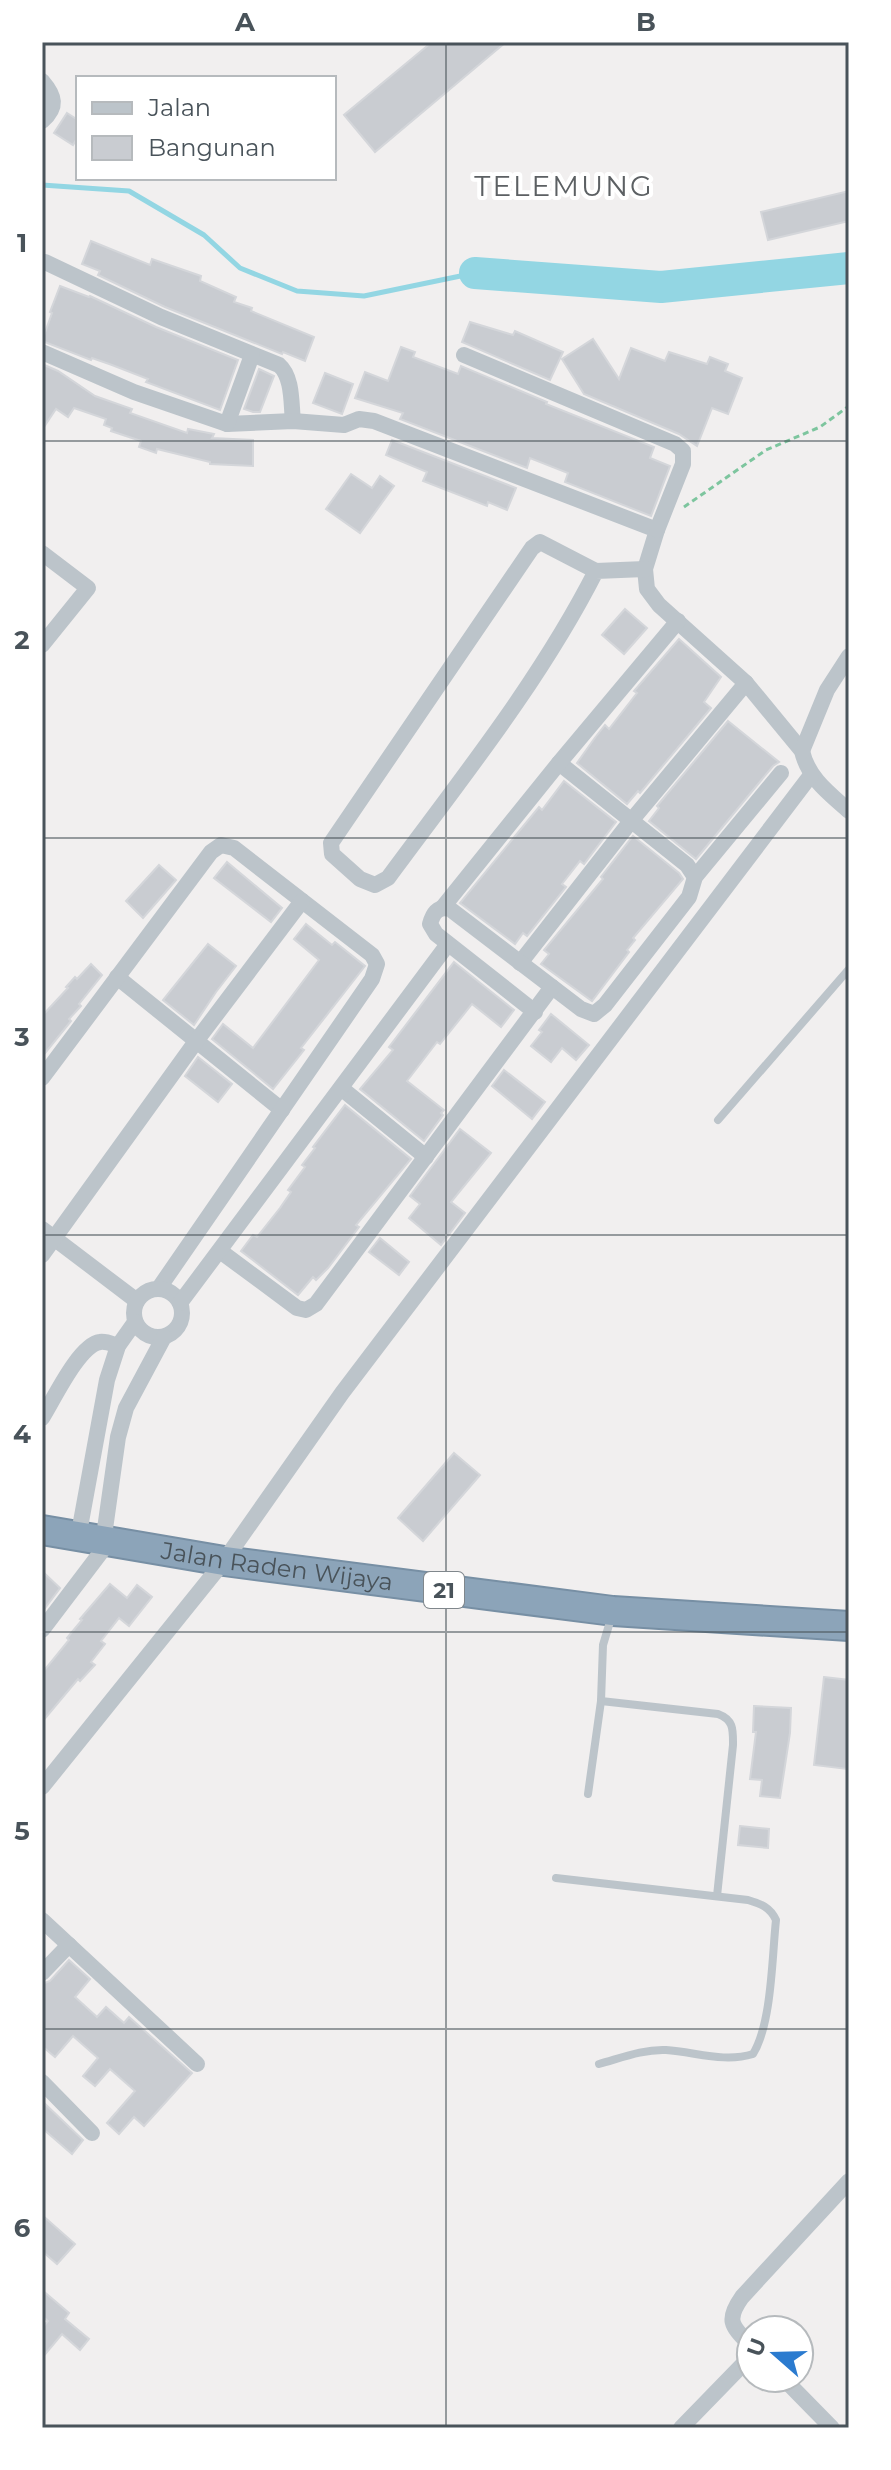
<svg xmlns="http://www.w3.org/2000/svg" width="891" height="2470" font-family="Montserrat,sans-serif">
<rect width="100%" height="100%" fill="#f1efef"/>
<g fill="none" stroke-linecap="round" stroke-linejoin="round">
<!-- stream -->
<polyline stroke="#93d6e3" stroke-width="5" points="42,185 129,191 204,235 240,268 297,291 364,296 475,273"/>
<!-- river -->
<polyline stroke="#93d6e3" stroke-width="32" points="475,273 661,287 849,268"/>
</g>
<!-- building -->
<g fill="#c9ccd1" stroke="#d4d6da" stroke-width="2">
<polygon points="432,42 506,42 375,152 344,115"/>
<polygon points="67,113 78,120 78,137 73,145 54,133"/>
<polygon points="849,191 849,221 768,240 761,212"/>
<polygon points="91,241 150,265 152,259 201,276 200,281 236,297 234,302 252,308 251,311 314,337 305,361 283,352 282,354 165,307 98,275 100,271 82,264"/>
<polygon points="60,286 89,297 90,296 156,327 238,360 220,410 146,382 148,379 112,365 92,358 91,360 42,341 52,313 50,312"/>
<polygon points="470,322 513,335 515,331 563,352 550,380 462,342"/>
<polygon points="593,339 619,379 631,348 665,361 669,352 707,364 710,357 728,364 725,371 742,378 728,414 712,408 697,446 679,434 584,394 562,359"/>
<polygon points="401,347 415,352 413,357 458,374 461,366 547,402 546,404 654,447 650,458 670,466 651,516 565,482 568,473 530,458 527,468 400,419 403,413 355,398 365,372 388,381"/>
<polygon points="42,364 58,371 95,396 132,409 130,413 187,433 188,429 214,434 212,438 253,440 253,466 210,464 210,462 157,449 156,453 139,447 141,441 111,431 112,428 104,425 106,419 74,408 68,417 56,409 42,430"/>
<polygon points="259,369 274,376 260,412 253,412 244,409"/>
<polygon points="325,373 353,384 342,414 313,403"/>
<polygon points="392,440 516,488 507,510 488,502 487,506 423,481 427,472 386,455"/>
<polygon points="351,474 372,488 380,476 394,486 360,533 326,509"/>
<polygon points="625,609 647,628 624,654 602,635"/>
<polygon points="679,639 721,677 704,702 711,708 640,793 638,791 627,804 577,763 594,739 605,725 609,729 637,693 634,691"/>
<polygon points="728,721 779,762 773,766 696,859 649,821 659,808 657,806"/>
<polygon points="564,781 616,822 584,864 580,861 562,884 566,887 527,936 523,933 515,944 460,903 539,807 542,810"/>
<polygon points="633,836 679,873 683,879 633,938 635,940 627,950 629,952 592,1001 541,964 549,954 544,950 603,879 601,877"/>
<polygon points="227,862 282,908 271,922 214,878"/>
<polygon points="159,865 176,880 143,918 126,901"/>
<polygon points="306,924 332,945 335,942 365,966 301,1048 304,1050 273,1089 212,1039 223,1024 253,1048 319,960 294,939"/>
<polygon points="208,944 236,966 216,992 194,1025 163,1000"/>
<polygon points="454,962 514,1010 501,1027 472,1004 440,1044 437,1042 407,1081 444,1110 441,1113 443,1115 424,1141 360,1089 393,1050 389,1047"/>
<polygon points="91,964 102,975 79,1004 81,1006 69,1019 71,1021 42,1057 42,1016 68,988 66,987 75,977 77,979"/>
<polygon points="551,1014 589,1045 576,1060 562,1048 551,1062 531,1046 542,1032 539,1030"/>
<polygon points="198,1057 232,1084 218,1102 185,1076"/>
<polygon points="504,1070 545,1102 532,1119 492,1086"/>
<polygon points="345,1105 411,1159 356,1225 359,1227 328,1268 316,1280 313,1277 298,1295 241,1251 253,1235 257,1237 280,1208 291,1192 288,1190 305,1167 302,1165 315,1148 313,1147"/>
<polygon points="460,1129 491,1153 451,1202 465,1213 441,1245 409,1218 420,1204 410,1196"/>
<polygon points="380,1238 409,1262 399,1275 369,1252"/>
<polygon points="454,1453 480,1475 423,1541 398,1518"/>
<polygon points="42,1571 60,1588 42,1612"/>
<polygon points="110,1584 127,1598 137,1585 152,1597 129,1626 119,1618 101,1641 105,1644 91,1662 95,1665 80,1681 78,1679 42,1722 42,1673 69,1640 67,1638 82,1620 80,1619"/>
<polygon points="824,1677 849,1680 849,1751 847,1769 814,1765"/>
<polygon points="754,1706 791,1708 790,1733 780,1798 760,1796 762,1780 750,1779 756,1732 753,1732"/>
<polygon points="740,1826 769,1829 768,1848 738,1845"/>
<polygon points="69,1960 90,1979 75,1997 97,2017 106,2007 124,2023 129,2017 192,2073 144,2126 134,2117 119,2134 107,2123 135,2091 110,2069 95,2086 83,2076 98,2058 73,2036 55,2057 42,2046 42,1984 50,1981"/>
<polygon points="42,2101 83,2140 72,2154 42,2128"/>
<polygon points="42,2215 75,2244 57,2264 42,2251"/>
<polygon points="42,2290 69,2313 65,2319 89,2339 80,2350 62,2334 42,2358 42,2328 48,2321 42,2316"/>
</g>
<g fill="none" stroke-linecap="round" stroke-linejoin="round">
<defs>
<g id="highway">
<path id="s1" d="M42,1530L224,1561L613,1611L849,1626"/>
</g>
</defs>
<!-- highway casing -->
<use href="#highway" stroke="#778fa4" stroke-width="32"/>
<!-- path -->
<polyline stroke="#7dc59e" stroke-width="3" stroke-dasharray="6 4" stroke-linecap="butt" points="684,507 766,450 820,427 849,406"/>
<!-- lane -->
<g stroke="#bcc4ca" stroke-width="8">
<polyline points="718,1120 849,969"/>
<path d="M601,1701L718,1714C734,1720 733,1730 733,1745L717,1896"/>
<polyline points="588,1794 601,1701 603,1645 612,1615"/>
<path d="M556,1878L748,1900C761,1904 770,1907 776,1920C772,1956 772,2023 753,2054C724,2063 696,2052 666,2050C643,2049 621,2058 599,2064"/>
</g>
<!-- street -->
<g stroke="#bcc4ca" stroke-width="16">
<path d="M42,81C55,96 58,107 42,121"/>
<path d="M45,262L161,317L279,365C293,377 291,404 293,421"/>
<path d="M42,352L134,392L227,424L293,421L344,425L359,419L374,421L657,530L645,569L647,589L659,605L746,683L802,751C808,778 829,793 849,811"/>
<polyline points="464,355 675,444 683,451 683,464 657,530"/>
<polyline points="227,424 252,355"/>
<polyline points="42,553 88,588 42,645"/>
<path d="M596,571C540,681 461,779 388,878L375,885L360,879L332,854L331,843L532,548L540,542L596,571L645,569"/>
<polyline points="802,751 827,690 849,656"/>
<polyline points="559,763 687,865 695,877"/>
<polyline points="443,907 559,763 678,621"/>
<polyline points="520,963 631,821 746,683"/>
<polyline points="117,977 282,1110"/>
<path d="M535,1012L436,934L430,924C433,913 438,906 450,909L581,1009L594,1014L605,1005L689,897L695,877L781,773"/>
<polyline points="42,1078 211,852 221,845 234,848 372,955 377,964 372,979 159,1288"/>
<polyline points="341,1088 426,1157"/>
<polyline points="42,1229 137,1301"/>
<polyline points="220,1251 297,1308 306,1310 316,1304 552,987"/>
<polyline points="42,1255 197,1040 302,901"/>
<circle cx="158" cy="1313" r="24"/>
<polyline points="180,1303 448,944"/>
<path d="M42,1418C54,1399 79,1345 100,1342C106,1341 112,1344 118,1346"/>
<polyline points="78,1538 107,1380 118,1346 135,1322"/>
<polyline points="103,1543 118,1437 126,1408 164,1337"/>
<polyline points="42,1630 108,1543"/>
<polyline points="42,1787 224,1561 342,1393 811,775"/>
<polyline points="42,1920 197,2064"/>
<polyline points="42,1973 69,1945"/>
<polyline points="42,2082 92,2133"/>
<path d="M751,2346C732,2326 725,2321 742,2297L849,2181"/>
<polyline points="783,2378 832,2428"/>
<polyline points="681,2428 751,2356"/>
</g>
<!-- highway -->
<use href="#highway" stroke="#8ca4b9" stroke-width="28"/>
</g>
<!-- grid -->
<path fill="none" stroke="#49535a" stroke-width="2" stroke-opacity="0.55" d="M446,42V2428M42,441H849M42,838H849M42,1235H849M42,1632H849M42,2029H849"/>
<g text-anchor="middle" stroke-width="8" stroke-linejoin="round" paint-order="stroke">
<!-- shield labels -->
<rect fill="#fff" stroke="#80878c" stroke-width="2" x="424" y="1572" width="40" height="36" rx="6"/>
<g font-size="22" font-weight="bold" fill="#49535a">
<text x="444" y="1598">21</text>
</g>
<!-- street labels -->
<g font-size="24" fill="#49535a" stroke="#fff">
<text dy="8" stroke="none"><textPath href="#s1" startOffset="238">Jalan Raden Wijaya</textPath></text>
</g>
<!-- quarter labels -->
<g font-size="28" letter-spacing="2" fill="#5c6063" stroke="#fff">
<text x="564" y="196">TELEMUNG</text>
</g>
</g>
<!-- border -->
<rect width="891" height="2470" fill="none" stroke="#ffffff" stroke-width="88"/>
<!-- legend -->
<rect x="76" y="76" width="260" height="104" fill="#ffffff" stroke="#b6babd" stroke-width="2"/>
<rect x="92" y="102" width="40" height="12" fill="#bcc4ca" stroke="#b6babd" stroke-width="2"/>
<text x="148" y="116" font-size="24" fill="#49535a">Jalan</text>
<rect x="92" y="136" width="40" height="24" fill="#c9ccd1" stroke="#b6babd" stroke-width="2"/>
<text x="148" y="156" font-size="24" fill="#49535a">Bangunan</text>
<!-- north arrow -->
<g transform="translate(775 2354) rotate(290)"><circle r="38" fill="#ffffff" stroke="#b6babd" stroke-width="2"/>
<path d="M0-6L14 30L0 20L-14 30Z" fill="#2b7bcf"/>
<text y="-12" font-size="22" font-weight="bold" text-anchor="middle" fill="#49535a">U</text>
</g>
<rect x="44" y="44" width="803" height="2382" fill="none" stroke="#49535a" stroke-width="3"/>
<g font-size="26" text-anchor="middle" font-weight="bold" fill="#49535a">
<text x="245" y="31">A</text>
<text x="646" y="31">B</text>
<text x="22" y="252">1</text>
<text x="22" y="649">2</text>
<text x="22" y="1046">3</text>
<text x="22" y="1443">4</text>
<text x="22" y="1840">5</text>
<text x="22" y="2237">6</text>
</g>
</svg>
